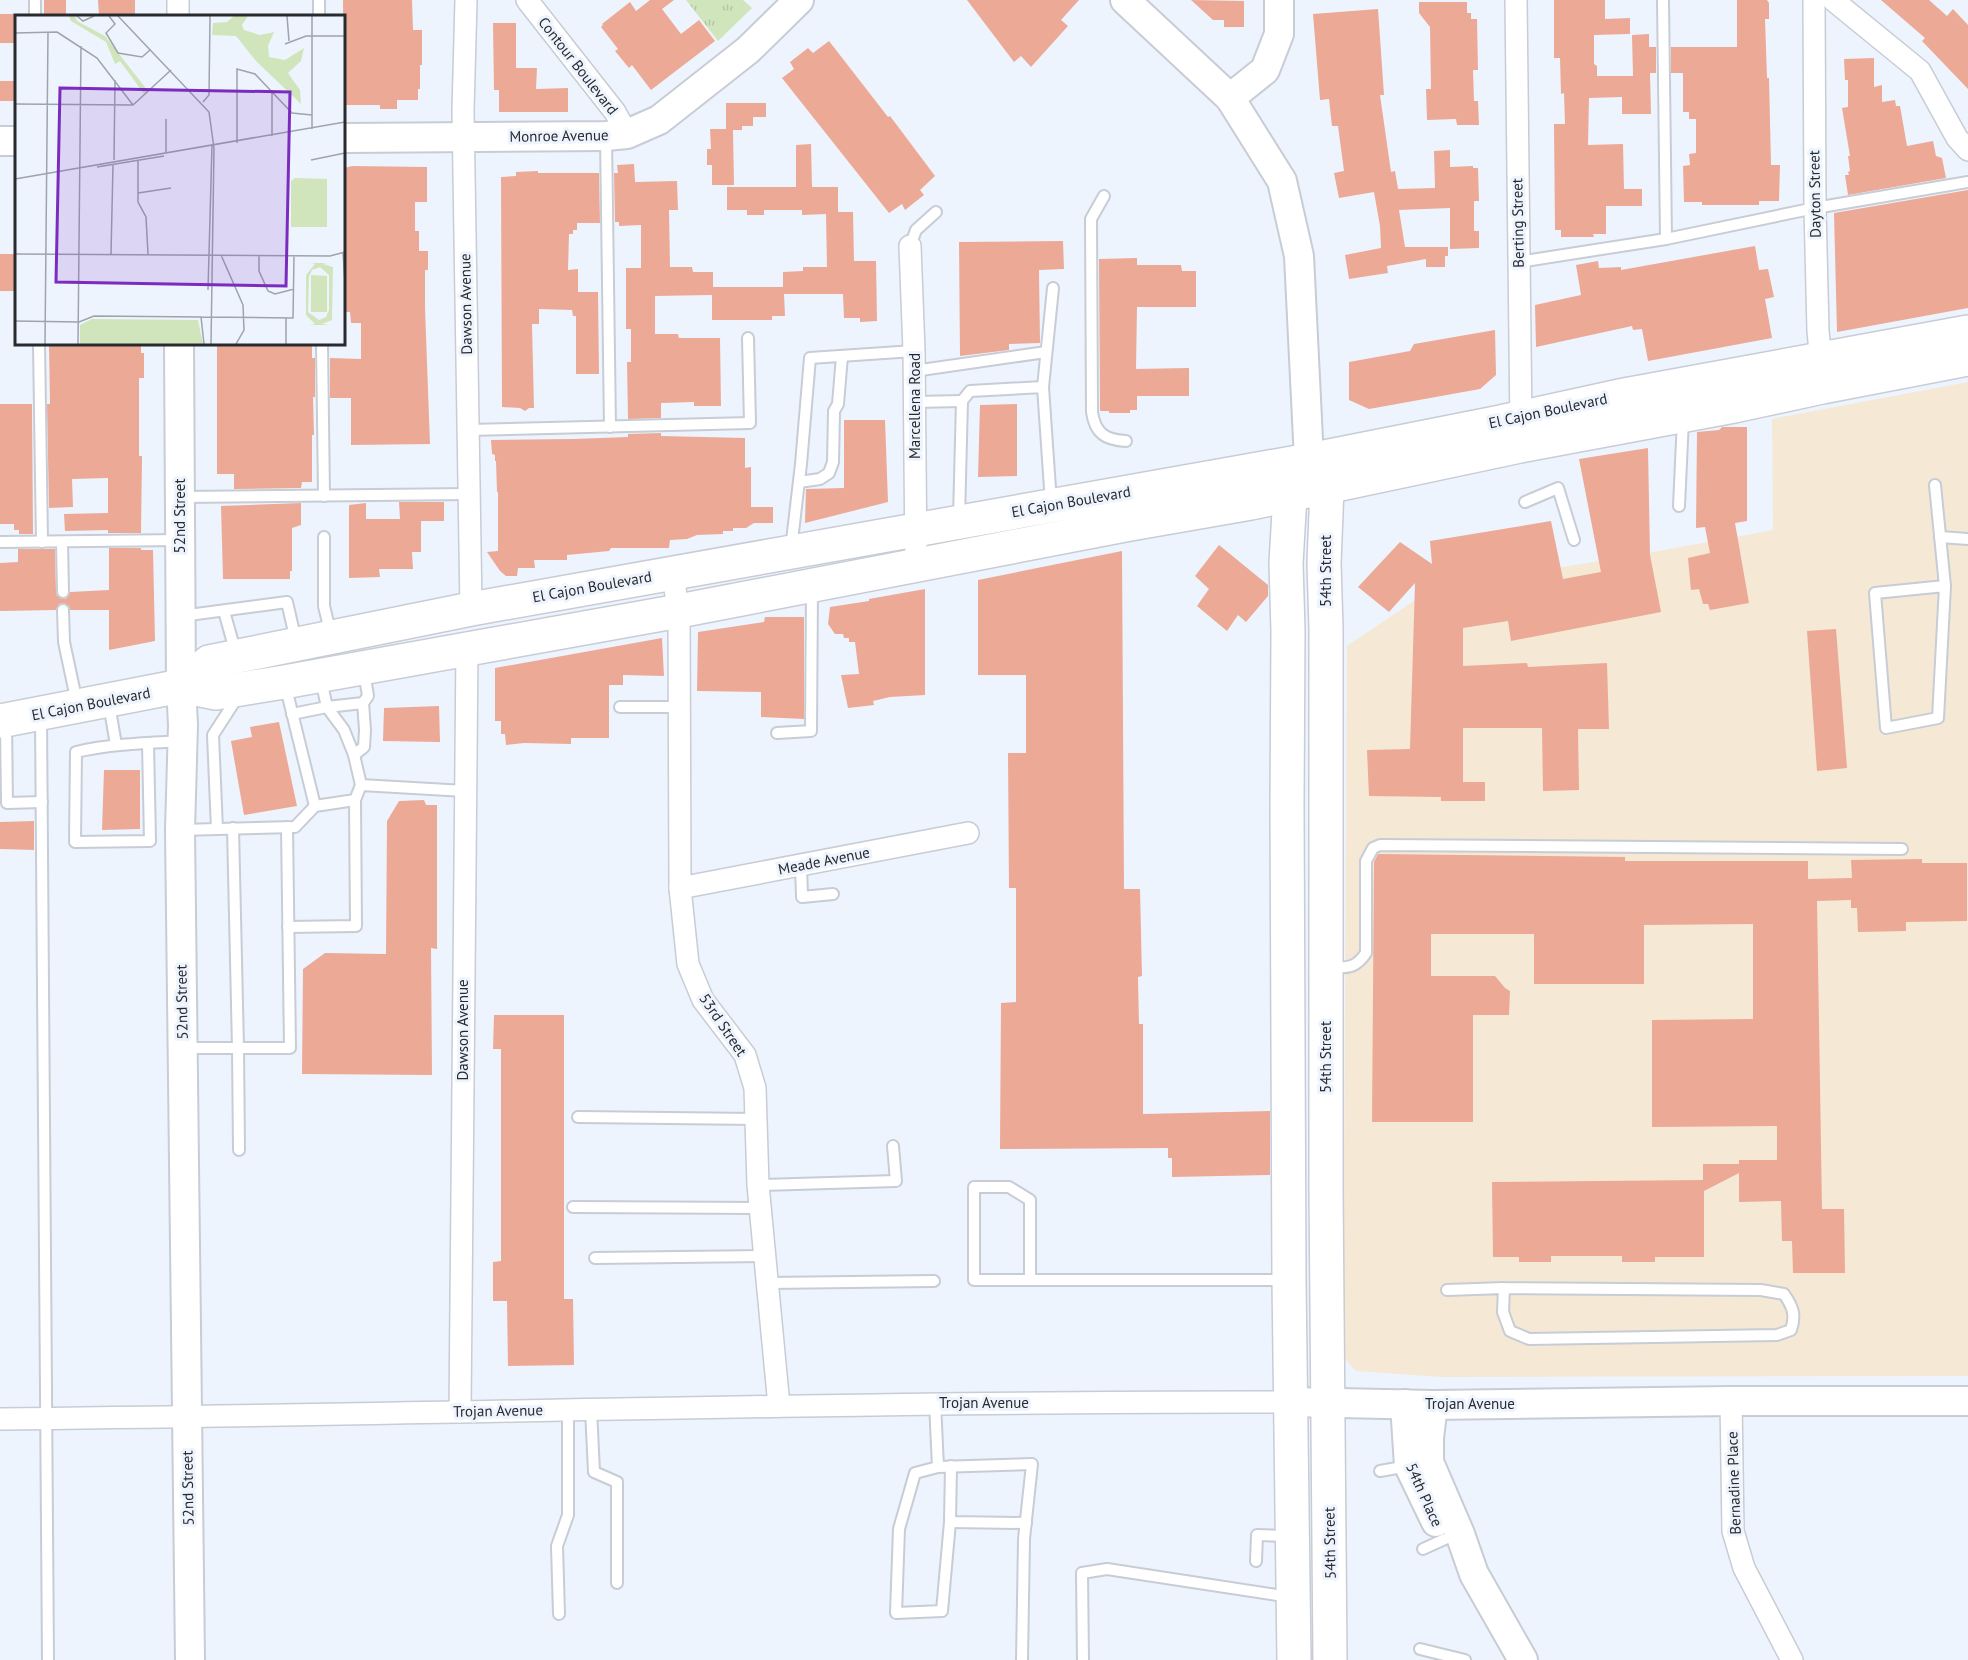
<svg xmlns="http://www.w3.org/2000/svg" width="1968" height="1660" font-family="'PT Sans',sans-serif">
<defs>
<pattern id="grass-tufts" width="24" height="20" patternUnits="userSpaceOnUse" patternTransform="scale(1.5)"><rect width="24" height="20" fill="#d0e5bc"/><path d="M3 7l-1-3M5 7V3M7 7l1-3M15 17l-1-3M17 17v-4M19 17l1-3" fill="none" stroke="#b3c5a2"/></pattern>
</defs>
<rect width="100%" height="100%" fill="#eef4fe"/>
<!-- education -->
<polygon fill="#f5e8d4" points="1968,382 1968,1376 1441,1377 1356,1371 1343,1357 1347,646 1433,588 1637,555 1773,530 1772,419"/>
<!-- grass -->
<polygon fill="url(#grass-tufts)" points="686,0 743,0 752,8 718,41"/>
<!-- building -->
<g fill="#eca996">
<rect x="44" y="0" width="22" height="16"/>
<polygon points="98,0 135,0 135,16 99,16"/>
<polygon points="343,0 412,0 413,30 422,30 422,65 420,65 420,89 418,89 418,100 397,100 397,109 380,109 380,105 344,105"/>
<polygon points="650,0 674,0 662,9 681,34 699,20 715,41 651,90 632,65 629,68 615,51 618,49 601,27 603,25 602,24 630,2 636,11"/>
<polygon points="967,0 1079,0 1061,20 1068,26 1031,67 1021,56 1014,62"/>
<polygon points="1191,0 1244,1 1244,27 1224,27 1224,20 1213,20"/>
<polygon points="1554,0 1605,0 1605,19 1630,18 1630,34 1594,35 1594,64 1597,66 1597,76 1633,76 1632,35 1649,34 1649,47 1656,47 1656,73 1650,73 1651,114 1622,114 1622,97 1589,98 1588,145 1623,144 1624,189 1642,189 1642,206 1606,206 1606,234 1593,234 1594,237 1561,237 1561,230 1555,230 1554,124 1565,124 1564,93 1561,94 1560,58 1554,58"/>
<polygon points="1737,0 1767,0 1769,3 1769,19 1765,19 1767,78 1769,78 1771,165 1780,165 1779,201 1759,201 1759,205 1702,205 1702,202 1684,202 1683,166 1690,165 1689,154 1696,153 1696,119 1689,119 1689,112 1683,112 1683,73 1671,73 1671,47 1737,47"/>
<polygon points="1881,0 1929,0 1947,16 1953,9 1968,25 1968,89 1922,41 1925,38"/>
<polygon points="1419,2 1467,2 1467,13 1471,13 1471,19 1477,19 1478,70 1473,70 1474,101 1478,101 1479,125 1457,125 1456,119 1427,120 1426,89 1431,89 1430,27 1419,13"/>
<polygon points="1378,9 1384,95 1380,95 1391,172 1395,171 1398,189 1435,188 1434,151 1450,150 1450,167 1473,166 1473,168 1478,168 1479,201 1474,201 1474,231 1479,231 1479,248 1450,249 1450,208 1399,210 1405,247 1448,247 1448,256 1445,256 1445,267 1426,267 1426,259 1387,266 1388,273 1349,279 1345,255 1381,248 1380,226 1374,192 1339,198 1334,173 1344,171 1338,126 1332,126 1329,99 1320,100 1313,14"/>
<rect x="0" y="14" width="16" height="29"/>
<polygon points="493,23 516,23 516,68 537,68 536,89 568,88 568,112 499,112 499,90 494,90"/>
<polygon points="829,41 888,117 890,116 935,176 920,190 924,195 905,210 902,204 889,213 782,78 794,69 790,62 808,48 813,53"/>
<polygon points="1874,58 1874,87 1882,85 1882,102 1895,100 1896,106 1900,106 1907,146 1933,141 1936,156 1942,158 1946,178 1848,195 1845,175 1849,175 1848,172 1850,171 1848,156 1850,156 1842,108 1848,107 1848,80 1845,80 1844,59"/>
<rect x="0" y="81" width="16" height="20"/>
<polygon points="726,103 766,103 766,117 753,117 753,126 742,126 742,130 733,130 734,185 712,185 712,165 707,165 707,149 711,149 710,129 726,129"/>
<polygon points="811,144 812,187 838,187 838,212 853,212 854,261 876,261 877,321 860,322 860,318 844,318 843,294 784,294 785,316 772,316 772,320 712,320 712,295 655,296 655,334 678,334 679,338 720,338 721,406 694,406 694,402 661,403 661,418 628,419 627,362 631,362 631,329 626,329 626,268 641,268 641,225 619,226 619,222 615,222 614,173 618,173 617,165 634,164 635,182 677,181 678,210 669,210 670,267 692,267 693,272 713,272 713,287 783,287 783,272 803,271 803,267 827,267 826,214 802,215 802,210 764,210 764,215 747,215 747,210 727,210 727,187 796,187 796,145"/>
<polygon points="352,166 427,167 427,202 415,202 415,231 419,231 419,251 428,251 428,270 425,270 425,308 430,444 351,445 351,398 330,398 330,358 361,359 361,323 351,323 350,312 344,312 344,168"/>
<polygon points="538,171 538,173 599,173 600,223 577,223 577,230 573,230 573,234 569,234 568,270 578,269 578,292 598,292 599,374 576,374 576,316 573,316 572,310 539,309 539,324 532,324 534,408 529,408 525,411 520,408 502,407 501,177 516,176 516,172"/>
<polygon points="1968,190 1968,308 1837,332 1834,213"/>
<polygon points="1063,241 1064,269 1039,270 1040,343 1009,344 1009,350 960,356 959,242"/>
<polygon points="1755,246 1759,270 1768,269 1774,297 1765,299 1772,338 1648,361 1642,329 1633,330 1632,326 1536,347 1535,305 1581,295 1576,265 1598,261 1599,268 1621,267 1621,270"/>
<rect x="0" y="254" width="16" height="37"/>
<polygon points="1137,258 1137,265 1181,265 1182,271 1196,271 1196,307 1137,307 1136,369 1189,368 1189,396 1137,396 1137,410 1130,410 1130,413 1109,413 1109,411 1100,411 1099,259"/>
<polygon points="1495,330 1496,375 1480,389 1369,409 1349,400 1349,362 1410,351 1414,344"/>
<polygon points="49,344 141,344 141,353 144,353 144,378 139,378 139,456 142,456 141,533 108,533 108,530 65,531 64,514 108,513 108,478 72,479 73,507 49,508 47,404 50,404"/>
<polygon points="217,344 312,344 312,358 315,358 315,397 313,397 314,435 312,435 312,482 302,482 301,488 234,489 234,474 217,474"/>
<polygon points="0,404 32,404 33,534 19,534 19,530 14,530 14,524 0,524"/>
<polygon points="1017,404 1017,476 978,477 980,405"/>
<polygon points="844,420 885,420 888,502 805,523 806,489 844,488"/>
<polygon points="1722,427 1747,427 1747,521 1735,523 1749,603 1710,610 1708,604 1703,604 1699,589 1691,590 1688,558 1710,553 1705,527 1696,528 1697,432 1719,430"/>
<polygon points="661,433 661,436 745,438 745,468 751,467 751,507 773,507 773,523 754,523 746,528 733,528 733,531 723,531 723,534 697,535 687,539 670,540 669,548 611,548 609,551 567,555 567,560 534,560 535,568 518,568 517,576 506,576 500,571 487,552 498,551 498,492 497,492 496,461 495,461 495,455 492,454 491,440 573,439 628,437 628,434"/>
<polygon points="1648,448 1650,555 1661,612 1511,641 1508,621 1463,628 1463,666 1527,663 1528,667 1607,663 1609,729 1578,729 1579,790 1543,791 1542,728 1463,728 1463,782 1485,782 1485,801 1441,801 1441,797 1369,796 1367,750 1410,749 1415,583 1389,612 1358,587 1400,542 1432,564 1430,541 1551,521 1563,579 1601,572 1579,459"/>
<polygon points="399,502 444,502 444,521 421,521 421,552 412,552 413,569 379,569 380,577 349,578 349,505 366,503 366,519 400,519"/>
<polygon points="301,503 301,525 292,528 292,571 290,571 290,579 223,579 221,506"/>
<polygon points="1219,545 1268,585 1268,596 1246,622 1238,615 1227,631 1197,606 1209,589 1195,576"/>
<polygon points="109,548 141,548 141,550 153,550 155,641 109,650 109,610 70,610 69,606 63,603 59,604 56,610 0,611 0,563 18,562 18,549 55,549 56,592 57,596 63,599 67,598 70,592 109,590"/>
<polygon points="1122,551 1124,889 1140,889 1142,976 1138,977 1139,1024 1143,1024 1143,1114 1270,1111 1270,1175 1172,1177 1172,1158 1168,1158 1168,1148 1000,1149 1001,1003 1016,1002 1016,888 1009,888 1008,753 1026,753 1026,675 978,675 978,580"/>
<polygon points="925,589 925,695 890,697 873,701 874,705 848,708 841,675 859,674 855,642 849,642 849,638 844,638 843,634 835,634 828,624 830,607 869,601 869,599"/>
<polygon points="765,617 804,617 804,719 761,717 761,692 697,691 698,632 764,622"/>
<polygon points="1836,629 1847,768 1817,771 1807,631"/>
<polygon points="662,638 664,676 623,675 623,685 609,685 609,738 571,738 571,744 524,743 506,745 505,734 501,734 501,721 495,721 495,668"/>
<polygon points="439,706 440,742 383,741 384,708"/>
<polygon points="279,722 297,806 244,815 231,741 252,737 250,727"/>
<polygon points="104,770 140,770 140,829 102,830"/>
<polygon points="424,800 426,805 437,805 437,949 431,948 432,1075 302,1074 303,969 325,953 386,954 387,821 399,801"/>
<polygon points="34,821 34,850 0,849 0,822"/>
<polygon points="1378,854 1625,857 1625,861 1808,861 1808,879 1852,878 1851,860 1922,859 1922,863 1967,863 1967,921 1906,922 1906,931 1858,932 1857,908 1851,908 1851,900 1817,901 1822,1209 1844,1209 1845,1273 1793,1273 1792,1241 1782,1241 1781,1201 1739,1202 1739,1173 1704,1191 1704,1257 1655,1257 1655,1262 1622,1262 1622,1256 1551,1256 1551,1262 1519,1262 1519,1257 1493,1257 1492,1182 1703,1180 1703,1164 1739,1164 1739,1160 1777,1160 1777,1126 1652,1127 1652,1020 1753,1019 1753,924 1644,925 1644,984 1534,984 1534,934 1431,934 1431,976 1495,976 1505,988 1510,991 1509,1015 1473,1015 1473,1122 1372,1122 1374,862"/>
<polygon points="494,1015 564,1015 564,1299 573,1299 574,1365 508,1366 507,1301 493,1301 493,1262 501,1261 501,1049 493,1049"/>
</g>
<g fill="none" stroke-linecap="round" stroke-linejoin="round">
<defs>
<g id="lane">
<polyline points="35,0 35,16"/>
<polyline points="319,0 319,16"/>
<polyline points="1663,0 1666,239"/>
<polyline points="606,137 610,427"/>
<path d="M1104,196L1091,219L1092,412C1095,433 1105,440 1126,441"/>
<polyline points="910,246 916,230 936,212"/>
<polyline points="1518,262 1666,239 1815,208 1968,182"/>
<polyline points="39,344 42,542"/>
<polyline points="322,344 324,496"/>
<polyline points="914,371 1046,352"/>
<polyline points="1043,387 1053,288"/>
<polyline points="915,402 962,401"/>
<polyline points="469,430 750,423 748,338"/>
<polyline points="799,482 820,479 829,473 833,462 834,411 838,404 842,356"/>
<polyline points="1935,485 1945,586 1938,718 1886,728 1875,593 1945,586"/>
<polyline points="182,497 470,494"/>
<polyline points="1525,502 1558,488 1574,540"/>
<polyline points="1679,506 1683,419"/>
<polyline points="959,518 962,401 970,391 1043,387 1051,503"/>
<polyline points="324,537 324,606 331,635"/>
<polyline points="1940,537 1968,539"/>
<polyline points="0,542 180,540"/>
<polyline points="62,542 63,592"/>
<polyline points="791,549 801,464 810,358 914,351"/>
<polyline points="63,610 64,642 77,703"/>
<polyline points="224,611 236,654"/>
<polyline points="181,616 287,602 296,641"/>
<polyline points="321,680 327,707 344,730 354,755 361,785"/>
<polyline points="285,684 315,806"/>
<polyline points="109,704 116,745"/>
<polyline points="620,707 679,707"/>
<polyline points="292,714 327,707 363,703 368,696 364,672"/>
<polyline points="41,717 48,1660"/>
<polyline points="6,723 7,803 42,802"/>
<polyline points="777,733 811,731 812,589"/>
<path d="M148,743L150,841L75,842L76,752C111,744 146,743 182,741"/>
<polyline points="354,755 364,747 365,730 363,703"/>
<polyline points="233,828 238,1048 239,1150"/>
<polyline points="217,829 213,735 233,704 232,694"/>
<polyline points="180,830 295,827 315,806 355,800 361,785 465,791"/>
<polyline points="801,865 802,897 833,894"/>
<polyline points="288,927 356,926 355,800"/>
<path d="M1330,968C1348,967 1355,969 1366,953V861L1373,848L1380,845L1902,849"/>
<polyline points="183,1048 290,1048 287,827"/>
<polyline points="578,1117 757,1119"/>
<polyline points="758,1185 896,1181 893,1146"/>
<polyline points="573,1207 761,1208"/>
<polyline points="595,1258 765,1256"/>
<polyline points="1030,1280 1030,1200 1009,1187 974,1187 974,1280 1286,1280"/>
<polyline points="768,1283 934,1281"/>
<path d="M1447,1290L1504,1288L1761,1290L1784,1294C1793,1307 1796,1315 1791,1330L1777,1335L1529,1339L1510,1331L1503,1312L1504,1288"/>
<polyline points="935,1403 938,1467 1032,1464 1024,1539 1022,1660"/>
<polyline points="591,1409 594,1472 617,1482 617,1583"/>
<polyline points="951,1466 950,1522 1026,1523"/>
<polyline points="938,1467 915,1473 899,1529 896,1613 942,1611 950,1522"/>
<polyline points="1380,1471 1408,1466"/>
<polyline points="1423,1549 1445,1539"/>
<polyline points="1256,1561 1257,1535 1289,1536"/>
<polyline points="559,1614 557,1546 568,1515 568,1410"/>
<polyline points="1420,1649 1465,1660"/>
<polyline points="1083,1660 1082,1573 1107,1569 1290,1597"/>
</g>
<g id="street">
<polyline points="178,0 178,16"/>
<polyline points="466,0 463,111 471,609"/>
<polyline points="527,0 615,112 627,134"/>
<polyline points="1516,0 1521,427"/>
<polyline points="1814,0 1815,208 1818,331 1822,372"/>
<polyline points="1833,0 1920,71 1957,138 1968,150"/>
<polyline points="910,246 914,351 916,565"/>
<polyline points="672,573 679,611 680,888 688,964 703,1000 745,1055 755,1088 758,1185 779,1406"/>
<polyline points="680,888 968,833"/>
<polyline points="1731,1401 1733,1531 1744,1568 1792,1660"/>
<polyline points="460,1412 467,648"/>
<path d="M0,1419C430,1415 861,1401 1291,1402"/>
</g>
<g id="secondary">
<polyline points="1125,0 1230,98 1282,181 1299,256 1309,460"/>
<polyline points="1230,98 1265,70 1279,34 1279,0"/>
<polyline points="344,138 606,136 627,134 659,120 748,50 799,0"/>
<polyline points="0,141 16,141"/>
<polyline points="179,344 181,686 183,725 180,830 190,1660"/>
<polyline points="1291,1402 1433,1405 1731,1401 1968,1401"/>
<polyline points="1405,1404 1409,1466 1436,1522"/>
<polyline points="1433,1405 1429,1438 1429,1462 1460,1534 1474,1574 1523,1660"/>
</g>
<g id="primary">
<polyline points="1315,469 1327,488 1324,563 1326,628 1326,1191 1330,1660"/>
<polyline points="181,686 209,662 471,609 1309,460 1496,423 1619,396 1968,332"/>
<polyline points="0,721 181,686 216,693 284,682 679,611 1130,524 1251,503 1520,446 1734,406 1822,387 1968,359"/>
<polyline points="1294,1660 1289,1280 1287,806 1288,631 1286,563 1290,495 1299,477"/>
</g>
</defs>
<!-- lane casing -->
<use href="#lane" stroke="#c7ccd5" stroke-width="14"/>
<!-- street casing -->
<use href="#street" stroke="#c7ccd5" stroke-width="24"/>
<!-- secondary casing -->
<use href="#secondary" stroke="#c7ccd5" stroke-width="32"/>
<!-- primary casing -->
<use href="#primary" stroke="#c7ccd5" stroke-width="36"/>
<!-- lane -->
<use href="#lane" stroke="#fff" stroke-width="10"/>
<!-- street -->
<use href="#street" stroke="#fff" stroke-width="21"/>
<!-- secondary -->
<use href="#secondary" stroke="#fff" stroke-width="28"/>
<!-- primary -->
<use href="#primary" stroke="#fff" stroke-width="33"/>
</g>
<g text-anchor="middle" stroke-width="6" stroke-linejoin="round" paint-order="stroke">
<!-- street labels -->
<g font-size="15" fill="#282a2e" stroke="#eef4fe">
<text transform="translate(578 66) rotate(52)" y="5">Contour Boulevard</text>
<text transform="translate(559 136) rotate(-1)" y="5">Monroe Avenue</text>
<text transform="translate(1815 194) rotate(-91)" y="5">Dayton Street</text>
<text transform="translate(1518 223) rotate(-91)" y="5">Berting Street</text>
<text transform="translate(466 304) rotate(-91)" y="5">Dawson Avenue</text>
<text transform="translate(915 406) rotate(-90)" y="5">Marcellena Road</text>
<text transform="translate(1548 411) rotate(-12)" y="5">El Cajon Boulevard</text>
<text transform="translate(1071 502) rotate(-10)" y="5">El Cajon Boulevard</text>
<text transform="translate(180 516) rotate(-90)" y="5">52nd Street</text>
<text transform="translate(1326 571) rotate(-90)" y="5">54th Street</text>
<text transform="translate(592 587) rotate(-10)" y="5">El Cajon Boulevard</text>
<text transform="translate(91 704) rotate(-11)" y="5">El Cajon Boulevard</text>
<text transform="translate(824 861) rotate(-11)" y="5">Meade Avenue</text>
<text transform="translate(182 1002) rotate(-91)" y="5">52nd Street</text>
<text transform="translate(723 1025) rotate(56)" y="5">53rd Street</text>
<text transform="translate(463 1030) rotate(-90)" y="5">Dawson Avenue</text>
<text transform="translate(1326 1057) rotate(-90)" y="5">54th Street</text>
<text x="984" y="1408">Trojan Avenue</text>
<text x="1470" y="1409">Trojan Avenue</text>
<text transform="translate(498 1411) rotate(-1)" y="5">Trojan Avenue</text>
<text transform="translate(1734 1483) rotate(-92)" y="5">Bernadine Place</text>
<text transform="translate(188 1488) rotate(-91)" y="5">52nd Street</text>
<text transform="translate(1424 1495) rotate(66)" y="5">54th Place</text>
<text transform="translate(1330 1543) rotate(-91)" y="5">54th Street</text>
</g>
</g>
<!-- overview -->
<g transform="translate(15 15)">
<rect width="330" height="330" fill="#eef4fe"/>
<path d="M54,1H60L62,6L90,21L133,76L129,79L105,46L100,49L91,27L56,6ZM219,1H233L227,10L229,15L245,20L259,17L253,31L254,42L270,45L289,33L286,46L273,58L285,75L286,89L241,46L221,21L197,20L198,8L212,7Z" fill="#d0e5bc"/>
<path d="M77,304L183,305L188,329H65V310Z" fill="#d0e5bc"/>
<path d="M280,163L312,164V212H276V166ZM296,248H311L308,249L318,252L317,305L307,309L314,310H295L300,309L291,300V260L300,249ZM305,252L314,260V295L311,302L304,305L293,297L294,262L297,255ZM296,260L312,261V297H296Z" fill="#d0e5bc" fill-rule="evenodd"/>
<path fill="none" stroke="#9fa3ab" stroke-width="1.5" d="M62,1L68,6L79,1M94,1L100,9L91,18L103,38L127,42L135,35M103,1L194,97L199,133L196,329M272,1L274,26M42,17L82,43L118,90M0,18L42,17M270,29L291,21H330M257,75V121M188,87L194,80L195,1M0,89L118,90L156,55M151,104V137M297,114V1M222,128V54L240,59L277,98L297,100M99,145L100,65M296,145L330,138M123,146V187L131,202L133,239M82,152L149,141M0,164L330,107M123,178L156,173M328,237L330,268M0,239L315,241L330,237M96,239L98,150M206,240L228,290L229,315L221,329M244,240V256L253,276L260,279L279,274M193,275L197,130M186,302L278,303L279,241M0,306L64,307L79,301L186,302L189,329M30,329L33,18M63,329L66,31M271,329V303"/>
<path fill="#7b2cbf" fill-opacity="0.15" stroke="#7b2cbf" stroke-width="3" d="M45,73L275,77L271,271L41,267Z"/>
<rect width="330" height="330" fill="none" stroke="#282a2e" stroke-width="3"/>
</g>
</svg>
